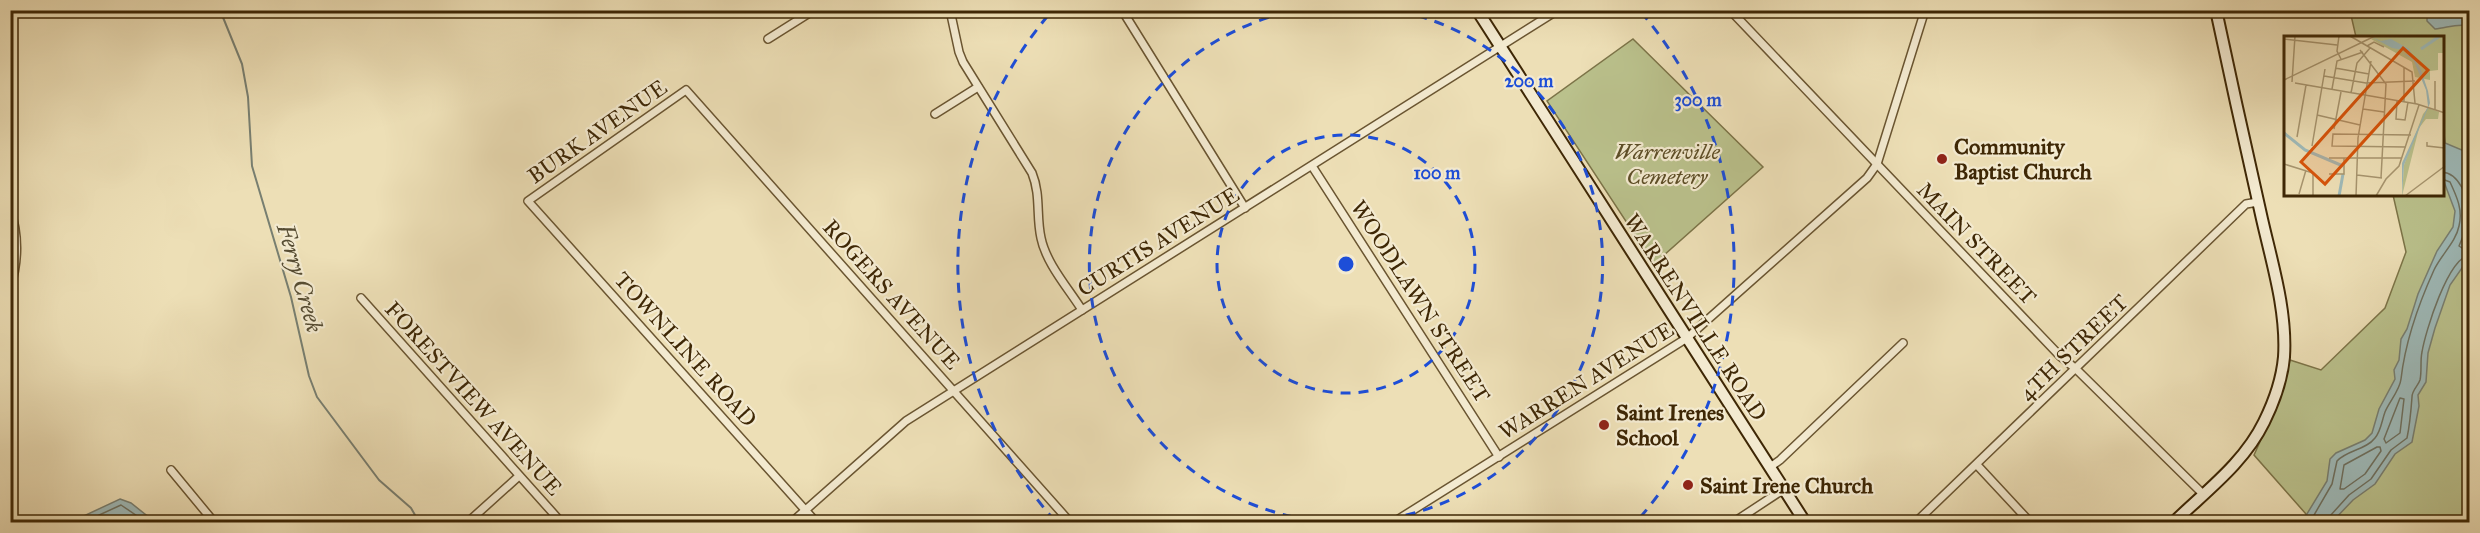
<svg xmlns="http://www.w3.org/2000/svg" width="2480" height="533" font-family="'IM FELL Great Primer',serif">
<rect width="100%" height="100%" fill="#eddfb6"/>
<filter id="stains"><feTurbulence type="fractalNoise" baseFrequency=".00333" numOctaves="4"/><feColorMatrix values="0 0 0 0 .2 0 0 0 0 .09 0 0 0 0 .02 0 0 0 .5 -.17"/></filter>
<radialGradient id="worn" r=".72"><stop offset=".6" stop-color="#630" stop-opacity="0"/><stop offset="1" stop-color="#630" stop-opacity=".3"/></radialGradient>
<!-- green -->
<g fill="#bac18c" stroke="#7c7448" stroke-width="1.5">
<polygon points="2350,11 2469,11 2469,522 2313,522 2254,455 2282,393 2290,360 2321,370 2385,308 2406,252 2393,195 2442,195 2442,38 2356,37"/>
<polygon points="1633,39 1763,167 1654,264 1547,101"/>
</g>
<!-- water -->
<g fill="#9ebab9" stroke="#787f71" stroke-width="1.5">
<path d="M2427,11H2469V26C2457,23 2447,28 2435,29L2427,21Z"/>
<polygon points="2443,125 2445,143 2469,153 2469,258 2450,285 2435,328 2428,353 2426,382 2418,395 2419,406 2412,442 2395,454 2375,484 2353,500 2332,522 2302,522 2327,481 2330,459 2336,453 2365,440 2372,433 2379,409 2395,379 2394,370 2399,360 2401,339 2407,329 2418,294 2437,251 2453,227 2455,211 2443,179"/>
<polygon points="120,499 131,503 155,522 71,522"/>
</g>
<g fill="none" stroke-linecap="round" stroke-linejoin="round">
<!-- shore -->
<g stroke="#6e705f" stroke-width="1.5">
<path d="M2442,172C2459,173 2469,198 2468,213C2468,225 2464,235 2459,246L2462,248H2470"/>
<polygon points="2400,398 2404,399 2400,433 2386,443 2384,439"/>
<polygon points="2377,447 2380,447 2381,451 2365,474 2344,489 2340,489 2344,465"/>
<polyline points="84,522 121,505 146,522"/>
<path d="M2310,522L2332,484L2337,461C2347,450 2366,450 2375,438C2381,431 2382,420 2385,412C2389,402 2400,390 2401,379C2405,344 2419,303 2434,270C2441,255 2456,242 2459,226C2463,210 2457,197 2450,182L2442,179"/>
<path d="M2328,522L2330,516L2349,495L2371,479L2391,450L2407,438C2410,424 2411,411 2412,397C2412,390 2418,386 2420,380C2422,371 2420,361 2422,352C2425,333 2448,257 2470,255"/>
</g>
<!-- stream -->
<polyline stroke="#787f71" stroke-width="2" points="220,10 242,64 248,97 252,166 291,297 309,376 317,397 379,480 411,508 419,522"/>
<defs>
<g id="minor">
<path d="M950,10L959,52L963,62L1032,173C1041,195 1036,216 1041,238C1046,263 1068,288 1082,310"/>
<polyline points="1122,10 1245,208"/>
<polyline points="1730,10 2060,356 2076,369 2204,495"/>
<polyline points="768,39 814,10"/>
<polyline points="935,114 978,87"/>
<polyline points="1312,166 1499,457"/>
<path d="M10,209C19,235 18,263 10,289"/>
<polyline points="361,298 561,522"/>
<polyline points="1977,465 2030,522"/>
<polyline points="1770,467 1780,460 1903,343"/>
<polyline points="171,470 214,522"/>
<polyline points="468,522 519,476"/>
<polyline points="792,522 906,421 1558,10"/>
<polyline points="816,522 528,201 686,90 1070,522"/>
<polyline points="1394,522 1687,338 1867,178 1877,164 1925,10"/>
<polyline points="1734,522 1784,489"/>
<polyline points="1916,522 2246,204 2258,202"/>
</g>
<g id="secondary">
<polyline points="1477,10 1805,522"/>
<path d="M2174,522C2206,491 2244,463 2264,422C2274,402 2282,379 2284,357C2287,311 2272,263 2262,219C2246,149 2231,80 2216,10"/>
</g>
</defs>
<!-- minor casing -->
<use href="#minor" stroke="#6a5531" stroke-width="10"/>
<!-- secondary casing -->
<use href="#secondary" stroke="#3e2705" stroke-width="14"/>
<!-- minor -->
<use href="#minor" stroke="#f3ead0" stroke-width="7"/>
<!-- secondary -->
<use href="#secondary" stroke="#f3ead0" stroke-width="10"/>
</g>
<!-- distance rings -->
<g fill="none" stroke="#1d4ed8" stroke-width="3" stroke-dasharray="10 8">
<circle cx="1346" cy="264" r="129"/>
<path d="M1328 522A259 259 0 0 1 1292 11M1400 11A259 259 0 0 1 1364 522"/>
<path d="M1055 521A388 388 0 0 1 1051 12M1641 12A388 388 0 0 1 1637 521"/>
</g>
<!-- markers -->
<g fill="#8f2418" stroke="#f3ead0" stroke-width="2">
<circle cx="1942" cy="159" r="6"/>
<circle cx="1604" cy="425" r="6"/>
<circle cx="1688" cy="485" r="6"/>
</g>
<g text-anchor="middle" stroke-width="4.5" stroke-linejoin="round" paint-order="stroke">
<!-- street labels -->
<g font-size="22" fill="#3e2705" stroke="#f3ead0">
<text transform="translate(597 131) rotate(-35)" y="8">BURK AVENUE</text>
<text transform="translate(1158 241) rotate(-32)" y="8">CURTIS AVENUE</text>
<text transform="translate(1977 243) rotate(46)" y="8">MAIN STREET</text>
<text transform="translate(892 294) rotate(48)" y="8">ROGERS AVENUE</text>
<text transform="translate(1421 301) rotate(57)" y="8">WOODLAWN STREET</text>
<text transform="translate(1696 317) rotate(57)" y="8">WARRENVILLE ROAD</text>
<text transform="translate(2073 347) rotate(-44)" y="8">4TH STREET</text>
<text transform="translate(686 349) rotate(48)" y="8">TOWNLINE ROAD</text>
<text transform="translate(1586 380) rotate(-32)" y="8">WARREN AVENUE</text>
<text transform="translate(474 398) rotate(48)" y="8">FORESTVIEW AVENUE</text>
</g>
<!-- poi labels -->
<g font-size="22" font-weight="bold" fill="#3e2705" stroke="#f3ead0" text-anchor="start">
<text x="1954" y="154">Community<tspan x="1954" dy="25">Baptist Church</tspan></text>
<text x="1616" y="420">Saint Irenes<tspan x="1616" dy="25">School</tspan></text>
<text x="1700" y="493">Saint Irene Church</text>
</g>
<!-- park labels -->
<g font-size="22" font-style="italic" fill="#5d4e27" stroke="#f3ead0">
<text x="1667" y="159">Warrenville<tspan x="1667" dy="25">Cemetery</tspan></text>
</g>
<!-- water labels -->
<g font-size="24" font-style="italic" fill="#564c32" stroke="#f3ead0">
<text transform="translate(300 278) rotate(74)" y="8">Ferry Creek</text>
</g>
</g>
<!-- overview -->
<g transform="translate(2284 36)">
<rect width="160" height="160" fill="#eddfb6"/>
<path d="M92,0H160V17H154V34L146,35V44L131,41L128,26L87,3ZM144,72L155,76L154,83H142L135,92L118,160L120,129L139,78Z" fill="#bac18c"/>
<path d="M86,0L97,5L107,3L125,13L137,34L144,55L146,67L144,72L120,129L118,160V127L144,70L142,54L129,23L120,18L126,19L125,15L108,12Z" fill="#9ebab9"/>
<path fill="none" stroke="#9ebab9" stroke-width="3" d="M137,13L156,0M0,97L21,114L59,130M55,160L59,138"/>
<path fill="none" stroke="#a7956f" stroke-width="1.5" d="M55,0L53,15L57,23M66,0L128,36L131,67M0,3L53,9M83,10L90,6L100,11M76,14L102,48L97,142M120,31V65M51,32L85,38M40,40L82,47L131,45M0,44L91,0M151,45V74M8,46L11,0M11,47L133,68L161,77M48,53L53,25L79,16M67,57L73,27L86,12M113,65L112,83L121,84L124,66M79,73L100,76M33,79L76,89M50,93L57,56M13,101L22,49M143,106V110L161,112M28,110L41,33M122,111L48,110L49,98L127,99M45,122H118M0,128L29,137V160M45,138H60V122M73,139L98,142M15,158L22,134M72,160L74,102L87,25M92,160L102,143L115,130L135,69M121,160L161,130"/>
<path fill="#d7540b" fill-opacity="0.15" stroke="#d7540b" stroke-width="3" d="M119,12L144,34L41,148L17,126Z"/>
<rect width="160" height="160" fill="none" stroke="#3e2705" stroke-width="3"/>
</g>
<circle cx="1346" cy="264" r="9" fill="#1d4ed8" stroke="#f3ead0" stroke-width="3"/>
<g font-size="18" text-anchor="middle" font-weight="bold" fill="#1d4ed8" stroke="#f3ead0" stroke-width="4.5" stroke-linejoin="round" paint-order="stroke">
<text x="1529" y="87">200 m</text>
<text x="1698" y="106">300 m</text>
<text x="1437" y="179">100 m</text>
</g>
<!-- margin -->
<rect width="2480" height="533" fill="none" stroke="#eddfb6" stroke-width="36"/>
<rect x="12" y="12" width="2456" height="509" fill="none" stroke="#3e2705" stroke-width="3"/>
<rect x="18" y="18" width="2444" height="497" fill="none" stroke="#3e2705" stroke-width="1.5"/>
<rect width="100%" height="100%" filter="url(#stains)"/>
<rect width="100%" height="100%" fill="url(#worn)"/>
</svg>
